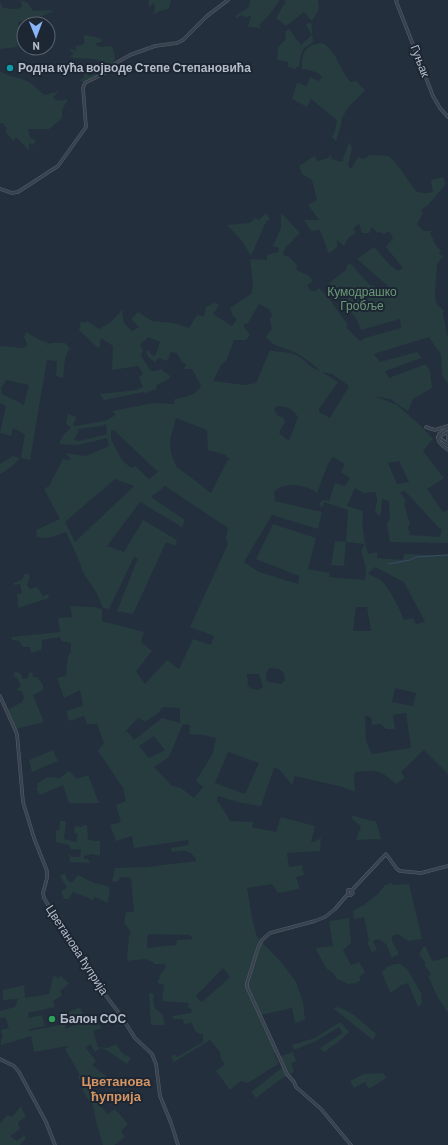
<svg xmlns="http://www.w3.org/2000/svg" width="448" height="1145" font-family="Barlow,sans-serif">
<rect width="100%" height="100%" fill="#242f3e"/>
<!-- green -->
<g fill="#263c3f" fill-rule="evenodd">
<polygon points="21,0 28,3 33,11 52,10 52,12 40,17 39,24 35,24 35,21 32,19 18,22 20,36 17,47 0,49 0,2 3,8 17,9 22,7"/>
<polygon points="149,0 171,0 169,8 165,10 159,11 154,15 155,6 152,3 151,7 148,5"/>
<polygon points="250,0 280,0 269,15 259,25 262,28 248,27 251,16 245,17 241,15 237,18 235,16 249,7"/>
<polygon points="283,0 318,0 319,9 312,21 304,12 286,26 276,18 286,1"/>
<polygon points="311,22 313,42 304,48 301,54 299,66 293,70 293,68 288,67 288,62 277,60 278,47 286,39 285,32 289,29 301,45 312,35 306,25"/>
<path d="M85,35L100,38L102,42L96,43V45L100,47L112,46L115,56L114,63C105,72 95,79 82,82L79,80L84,78L83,71L86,70L87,74L90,76L103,68L101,61L94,59L73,58L70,56L74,54L69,50L72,49L76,51V46L82,45L85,42L83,38Z"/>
<path d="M322,43C337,50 340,72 351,82L356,81L365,90L347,109L341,120L342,121L336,141L332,137L335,131L337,120L311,99L307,107L292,99L297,83L307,86L310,77L319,81L322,77C317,71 309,70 302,69C302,53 304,45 322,43Z"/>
<path d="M0,71C8,77 18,77 27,81C34,84 38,91 45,95L59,91L53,98L58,101L68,99L62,110V118L49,129H28L30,138L36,140L34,145L29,143V150L16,137L13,141L5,131L7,129L3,123H0Z"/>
<path d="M349,142L352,148L348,166L351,169L358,157L363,159L370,155L389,156C400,166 407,180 417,192L425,193L433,192L431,180L443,177L446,184L428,205L421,210L423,214L417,224L424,231H432L430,232L435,244L441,251L439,253L442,256L445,255L440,260L437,265L435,294L436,303L444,311L443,314L448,339V384L442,375L441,354L434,345L429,337L374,354L380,362L417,352L422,358L385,371L389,378L426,364L430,371L432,388L413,399L408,411L390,399L374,396L397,405L421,426L433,439L423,451L444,478L427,489L443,512L448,510V543L390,542L387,524L390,519L389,501L382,499L381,513L379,516L375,511L377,501L376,492L364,493L355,488L347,506L363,511C361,526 364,540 368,554L377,552V558L403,560L404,554L432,555L448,554V774L424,750L401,772L405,778L396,784C388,777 379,769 368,771C363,771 360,772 355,772L354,776L355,792L343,787L295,776L292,785L279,769L274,768L261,806L241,803L218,796L217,802L220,804L230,821L253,822L252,827L276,832L281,817L315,826L311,842H314L321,838L320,851L287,853L289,867L302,865L304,875L296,877L300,889L278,893L272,884L247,888L252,918L257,937L282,963L296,982L303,1002L305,1020L295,1023L292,1008L261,1015L276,1052L274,1053L279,1064C268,1069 256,1080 246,1083L241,1081L230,1090L216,1071L225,1064L221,1059L220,1052L210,1040L174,1062L171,1057L174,1054L177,1057L203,1042V1034C195,1034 195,1030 192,1023L184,1024L183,1019H173L172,1016L191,1013L192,1010L188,1007L189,1003L162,1001L164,985L157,983L160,977L159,976L166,967L164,964H154L153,962L145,959L127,961L129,936L131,932L124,923L126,912H134L131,878L121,877L117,882L112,881L115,868L147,867L196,861V859C189,849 183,850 172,852L171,848L189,845L188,840L134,848L132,836L116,841L110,825L121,822L116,805L126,801L123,788L98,751L104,743L97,724H87L84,716L69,721L66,711L83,706L80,690L64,698L57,678L66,676L68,656L71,652V643L61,641L60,637L42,640L41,650L31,653L30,647H24L21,645L20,641L13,640L11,637L60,632L58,618L72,617L70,606L94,607L102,609V621L144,632L141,642L152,651L136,671L145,684L167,660L179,669L193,639L211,645L214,636L190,627L228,544L226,538L228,528L165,486L151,497L185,520L182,527L140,502L107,546L124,552L143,520L177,540L175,546L166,542L133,614L117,611L138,558L134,557L109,609L103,608L96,592L84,574L77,556L66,532C57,535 47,541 37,536L36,530L60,519L44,489L49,486L63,459L71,460L66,453L86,456L109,446L107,438L78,445L59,444L62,437L71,427L66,424L68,414L77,417L73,425L76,426L98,422L105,421L116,415L112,411L153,403L174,404L175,399C185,397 195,396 201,386L192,369H184L186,364L182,362L177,353L171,352L167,361L159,358L156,360V362C151,359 147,358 146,351H148L152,355L155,356L160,342L148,337L140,345L143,350L141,356L151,371H156L161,369L170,376L169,379L157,385L156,389L146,393L144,392L104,400L100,394L136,390L143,387L139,377L143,374L138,366L112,370L113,346L101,338L99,349L79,330L81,321L84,323L87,321L99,329L111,322L122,310L124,323L132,331L139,327L131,319L138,312L152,321L174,323L189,328L197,315L204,316L206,307L214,303L219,305L213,314L232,326L237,319L233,316L230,308L251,294L253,285L250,259L267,260V255L278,252L279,248L273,246L281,228V213L300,233L285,248L283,254L285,256H288L298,266L295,269L309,276L313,281L307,285L311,291H315L319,288L330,300L348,325L346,327L360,341L365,338L401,328L400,319L361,330L357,320L329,283L346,270L347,265L351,264L370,285L384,289L389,287L357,259L374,247L390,265L398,271L403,268L386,247L393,238L389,231L384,234L380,232L378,233L372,227L369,233H362L359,224L353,228L356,233L349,237L344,246L337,240V247L329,254L320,230L311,231L304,220H319L308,205L317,200L312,180L302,174L299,166L314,156L318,161L328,158L332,154L331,159L342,162ZM259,304L269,309L272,315L270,319L272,329L266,337C276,349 282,346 294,352C303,356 313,364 320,371C309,368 305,359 296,355C288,351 279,353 270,350L256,383L245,385L213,381L221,365L226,361L234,340H246L250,335L243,325L248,323ZM322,372L332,374L349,386L330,418L319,412V409L338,382ZM278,406C288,407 292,409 298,417L289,441L279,433L285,422L283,417L278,416L274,409ZM176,418L207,430L208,450L225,455L230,459L227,461L211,493L176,466L171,453L170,440ZM106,424L107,434L80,441L74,440L79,431L78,429L102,426ZM111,430L115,431L158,472L149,479L135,466L131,468L122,460L111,439ZM333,457L345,464L341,472L350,478L345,486L335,483L329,501L324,500L319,503L320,506L323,507L324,502L348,510L346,542L335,541L331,565L344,566L346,542L365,544L361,551L366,568L365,580L329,577L330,573L308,569L316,538L273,524L256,559L299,576L298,584L259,572L244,562L272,515L318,529L322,512L275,501L274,492C283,481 307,484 317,493L328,464ZM399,461L409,482L397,484L388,463ZM115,479L134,486L75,542L65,522ZM405,491L439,528L442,529L440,537L410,535L408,527L410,524L404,504L406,501L400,492ZM375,567L404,582L425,622L416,624L413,618L404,620C400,610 388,584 379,579C375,577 372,576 368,573ZM356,607H367L371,631H353ZM270,668L279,669L284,673L285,680L281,684L266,681C266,676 266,671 270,668ZM247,674H259L263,687L258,690L250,688L248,685ZM395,688L416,693L413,706L392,702ZM163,707L180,708V723L162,718L134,740L127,731L123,735L131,725L139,718L145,722L158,713ZM406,713L411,748L372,754L366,741L365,716L371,717L372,725L381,724L386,729H395L393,715ZM183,724L190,725L189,734L204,735L216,738L213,753L196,781L203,787L194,798L181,788L172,786L154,767L169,757ZM154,736L165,750L149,758L139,746ZM228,752L259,763L245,794L215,783ZM148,934L189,935L192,937L193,939L177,940L176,945L147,948ZM223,968L230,977L202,1002L198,999L196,995L202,990Z"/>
<polygon points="266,213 270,219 266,222 251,256 242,241 228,226 228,225 250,223 255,218 259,220"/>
<path d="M26,332L42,341L49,343L44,346L51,343H65L72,350L69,349L65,359L63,378L56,376L57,361L47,360L30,460L21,458L25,434L13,428L11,436L0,433L6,406L0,403V346L23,348L28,345L24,337ZM6,380L29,385L24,405L2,394L1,389Z"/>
<polygon points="13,456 20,458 10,468 0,474 0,464"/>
<polygon points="28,573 30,577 27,585 30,589 37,587 43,596 48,594 49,598 18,608 17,594 22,594 20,584 14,585 14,583 22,580 24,575"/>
<polygon points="14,672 20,673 23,679 28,678 29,673 32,672 33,677 37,677 43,685 43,690 33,695 44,722 15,729 7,710 22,702 24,698 22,691 18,691 17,689 21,686 18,679 14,676"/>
<polygon points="53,750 58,761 32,772 29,760"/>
<path d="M69,771L77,779L88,775L99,803H69L63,785L40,795L36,789L38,786L37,784C48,776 47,777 60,778Z"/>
<polygon points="351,815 372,821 376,821 381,839 356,840 361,826 353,820"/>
<polygon points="60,821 66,821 64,839 76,842 78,834 74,833 75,826 82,827 83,825 87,825 88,839 93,841 100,841 100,856 92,854 84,856 84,859 88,859 90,863 70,862 69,854 72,857 80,857 81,850 71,849 69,845 56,842 56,830 59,830"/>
<polygon points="65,873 67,880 72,883 78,875 92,882 110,887 108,903 95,897 93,900 73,892 69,899 64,899 61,891 67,888 60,876"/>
<polygon points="392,883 392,885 409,884 422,939 408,941 398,934 392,936 392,941 399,954 392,958 386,944 378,939 373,941 377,950 372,952 367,942 369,941 364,917 354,919 353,911 364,905 378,894 385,885"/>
<polygon points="349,918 351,943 343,950 351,965 359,962 365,972 359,977 361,980 356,983 348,984 337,979 333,973 327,969 315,948 333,946 329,921"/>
<polygon points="423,947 426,947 431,959 434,961 448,957 448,1013 437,996 428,976 432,974 431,974 425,966 425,962 419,954"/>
<path d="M396,964H400L407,969L421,993L422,1003L418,1007L408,983L400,986L391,993C389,991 383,975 382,972L388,966Z"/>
<polygon points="55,976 58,978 61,976 69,984 60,991 62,995 53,1001 55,1007 28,1013 29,1018 42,1015 45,1026 29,1029 29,1031 65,1024 66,1029 91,1017 102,1028 93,1031 98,1047 107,1048 116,1044 122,1053 131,1058 127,1064 105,1049 100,1048 95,1052 90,1044 86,1048 96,1061 92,1065 108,1078 90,1077 94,1100 108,1114 115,1109 128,1124 121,1131 125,1137 114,1145 103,1145 96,1121 93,1105 85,1095 78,1077 80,1075 65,1049 68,1046 34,1052 31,1036 1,1045 1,1040 3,1037 1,1030 9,1028 5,1017 0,1018 0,1011 15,1007 18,999 3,1000 3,990 24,985 25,998 49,994 53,977"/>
<polygon points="149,993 154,994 153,1000 154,1007 162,1014 165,1025 151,1025"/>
<polygon points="80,1007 83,1014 64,1023 60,1016"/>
<path d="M336,1007C352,1010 365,1025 377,1035L375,1036L373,1040L334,1009Z"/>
<polygon points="340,1022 349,1032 337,1043 324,1052 320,1048 343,1033 339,1027 316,1041 294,1050 292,1045 315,1038"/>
<polygon points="293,1052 296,1061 291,1063 294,1072 281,1079 256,1098 251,1092 283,1067 279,1057"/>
<polygon points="383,1073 386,1078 369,1089 365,1082 354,1088 350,1081 364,1074"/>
<polygon points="21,1106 26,1117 18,1122 20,1129 10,1136 17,1141 24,1135 26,1138 20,1145 0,1145 0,1123 8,1115 12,1117"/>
</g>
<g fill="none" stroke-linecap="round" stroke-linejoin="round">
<!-- stream -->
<polyline stroke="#394c67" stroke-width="1" points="389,564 410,560 416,557 448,555"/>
<defs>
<g id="minor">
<polyline points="397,0 396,1 433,96 440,108 448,117"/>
<polyline points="0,189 12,193 18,192 58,166 86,127 83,88 85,83 105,73 116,63 130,55 155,46 177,43 183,40 207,16 228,0"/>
<polyline points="426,427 435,430 448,426"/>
<path d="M448,428L439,434C436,442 442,445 448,450"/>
<polyline points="448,434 448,441"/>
<polyline points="438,437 448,444"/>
<polyline points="438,437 448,432"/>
<polyline points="0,696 17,734 23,802 34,838 47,871 47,878 43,893 44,898 72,944 91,969 103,992 119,1013 135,1038 152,1054 156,1064 160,1096 171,1123 178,1145"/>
<polyline points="352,890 353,893 351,895 348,895 348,890 352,890 386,854 397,869 400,871 421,873 448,866"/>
<polyline points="348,894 335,909 325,917 315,921 270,933 262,940 258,948 247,983 247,987 287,1074 294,1082 296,1087 321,1109 351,1145"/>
<polyline points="0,1059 14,1066 19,1072 46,1122 55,1145"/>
</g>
</defs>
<!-- minor casing -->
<use href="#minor" stroke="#565f6c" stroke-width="3.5"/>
<!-- minor -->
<use href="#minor" stroke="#38414e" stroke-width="2.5"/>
</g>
<!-- markers -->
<circle fill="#0f9aa8" stroke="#1d2633" stroke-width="1.5" cx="10" cy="68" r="4"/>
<circle fill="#2e9e5b" stroke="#1d2633" stroke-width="1.5" cx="52" cy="1019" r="4"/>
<g text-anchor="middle" stroke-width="4" stroke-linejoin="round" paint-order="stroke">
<!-- street labels -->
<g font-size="12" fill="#b4bcc9" stroke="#1d2633">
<text transform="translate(420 61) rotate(69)" y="4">Гуњак</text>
<text transform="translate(77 950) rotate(57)" y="4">Цветанова ћуприја</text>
</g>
<!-- poi labels -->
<g font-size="12" font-weight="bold" fill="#b4bcc9" stroke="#1d2633" text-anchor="start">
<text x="18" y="72">Родна кућа војводе Степе Степановића</text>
<text x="60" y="1023">Балон СОС</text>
</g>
<!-- park labels -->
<g font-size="12" fill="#6b9a76" stroke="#1d2633">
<text x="362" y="296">Кумодрашко<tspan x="362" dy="14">Гробље</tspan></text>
</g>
<!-- neighbourhood labels -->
<g font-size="13" font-weight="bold" fill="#d59563" stroke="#1d2633">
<text x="116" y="1086">Цветанова<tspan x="116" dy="15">ћуприја</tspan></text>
</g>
</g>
<!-- north arrow -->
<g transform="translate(36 36) rotate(179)"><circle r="19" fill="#1d2633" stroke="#59626f"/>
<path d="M0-3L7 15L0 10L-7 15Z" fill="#8ab4f8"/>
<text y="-6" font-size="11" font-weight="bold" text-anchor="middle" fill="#b4bcc9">N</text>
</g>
</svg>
